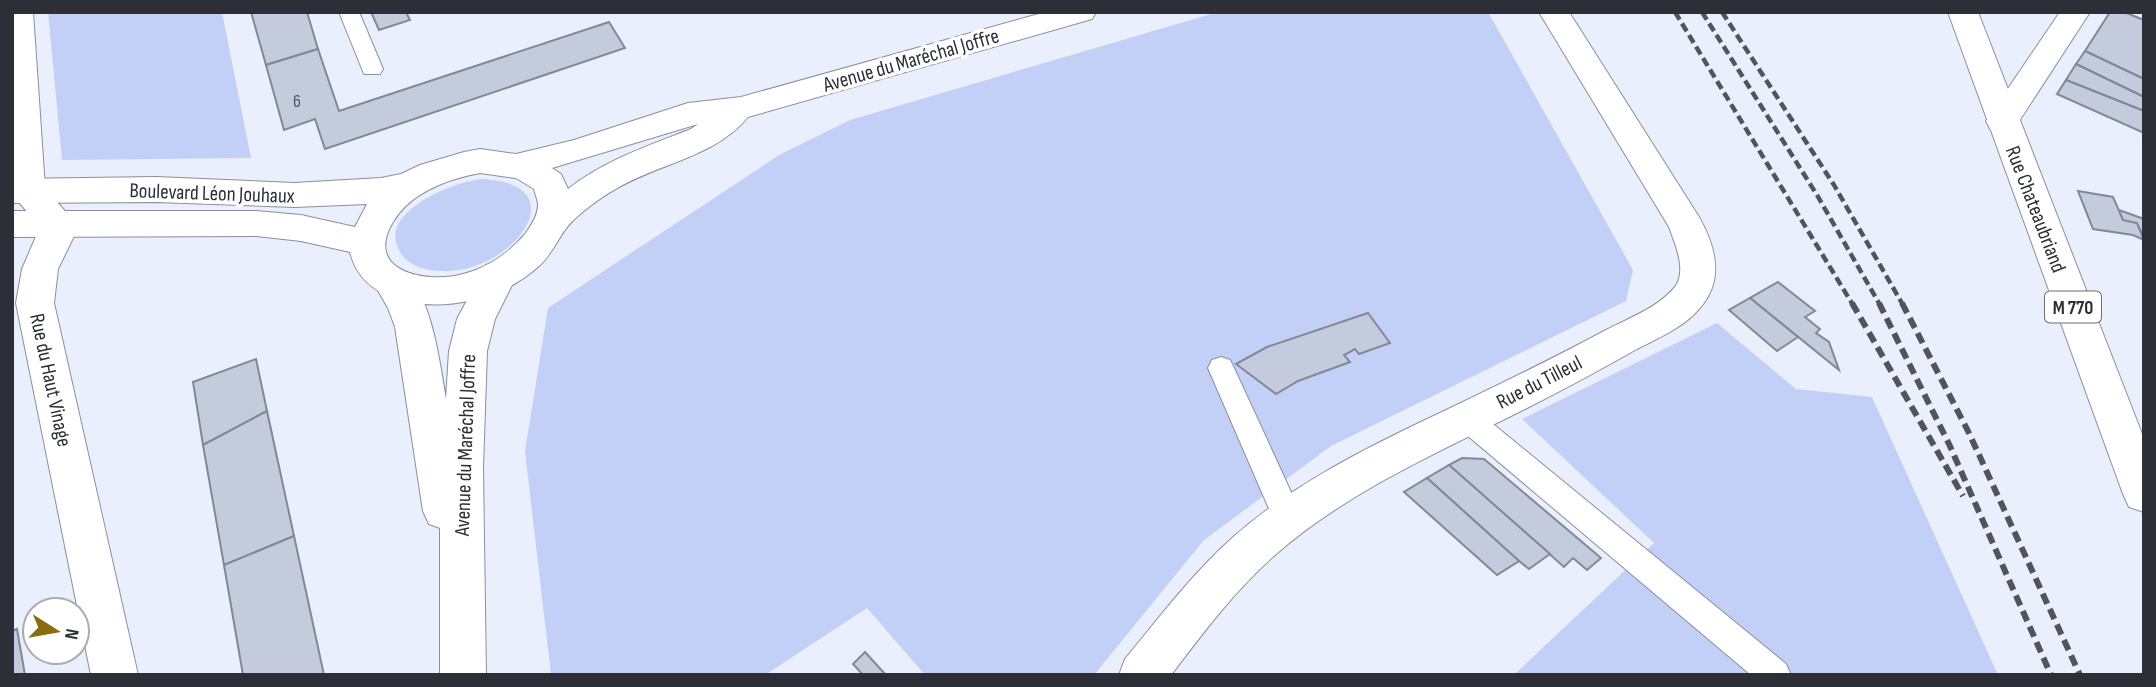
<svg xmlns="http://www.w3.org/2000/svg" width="2156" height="687" font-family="'Sofia Sans Condensed',sans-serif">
<rect width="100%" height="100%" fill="#eaeffd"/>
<!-- green -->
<g fill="#c2d0f7">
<polygon points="48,12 222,12 251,158 62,160"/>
<polygon points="1218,12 1488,12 1633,270 1626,301 1331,446 1204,540 1094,675 925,675 867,608 765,675 551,675 525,451 548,308 779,155 850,120"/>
<path d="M482,179C581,184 511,275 441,271C427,271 411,267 402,255C372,214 452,182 482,179Z"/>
<polygon points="1717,323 1796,389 1872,397 1998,675 1514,675 1654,543 1522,419"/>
</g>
<!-- building -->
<g fill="#c4cbdc" stroke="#828898" stroke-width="2">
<polygon points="251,12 307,12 318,49 266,65"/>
<polygon points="371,12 406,12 410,20 379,30"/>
<polygon points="2110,12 2124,12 2144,20 2144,79 2085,51"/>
<polygon points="609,22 625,48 325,149 315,119 284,130 266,65 318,49 339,111"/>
<polygon points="2085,51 2144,79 2144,97 2076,64"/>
<polygon points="2076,64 2144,97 2144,111 2066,80"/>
<polygon points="2066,80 2144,111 2144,133 2057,94"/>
<polygon points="2078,191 2113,197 2123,220 2137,223 2144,240 2133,235 2093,229"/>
<polygon points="2119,210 2144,219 2144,238 2137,223 2123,220"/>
<polygon points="1778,282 1815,311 1805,317 1820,329 1816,333 1829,342 1839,370 1750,298"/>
<polygon points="1750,298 1798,337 1777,351 1729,310"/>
<polygon points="1368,313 1390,343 1359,354 1355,349 1344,355 1350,362 1298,381 1276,394 1236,364 1267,347"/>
<polygon points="256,359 267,411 203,445 193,382"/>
<polygon points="267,411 294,536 224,565 203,445"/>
<polygon points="1462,458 1484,459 1601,558 1587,570 1573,558 1564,567 1449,465"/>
<polygon points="1449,465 1550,554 1529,569 1519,561 1427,478"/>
<polygon points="1427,478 1519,561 1497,575 1404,492"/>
<polygon points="294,536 324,675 243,675 224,565"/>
<polygon points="17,629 25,675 12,675 12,631"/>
<polygon points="865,652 886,675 863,675 853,664"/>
</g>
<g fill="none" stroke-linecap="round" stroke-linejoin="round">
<defs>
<g id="service">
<polygon points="339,12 359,12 383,69 380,74 364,74"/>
<polygon points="1221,357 1230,360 1234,368 1303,518 1298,527 1288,531 1278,527 1273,518 1208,368 1212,360"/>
<polygon points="1466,407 1476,410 1786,664 1791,675 1751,675 1456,426 1452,418 1456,410"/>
</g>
<g id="minor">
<polygon points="12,12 33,12 45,188 76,224 75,234 58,269 54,303 138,675 91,675 16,303 22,269 40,227 12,194"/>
<path d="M1539,12H1569L1699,217C1716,247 1725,281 1699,309C1683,328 1658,338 1637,349C1600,370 1563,390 1525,409C1439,452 1348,491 1275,555C1235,590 1203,633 1171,675H1119L1125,659C1159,618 1191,575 1231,539C1288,488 1356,453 1425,420C1486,391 1547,362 1606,330C1629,318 1657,308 1674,288C1688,272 1675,244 1669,227Z"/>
<path d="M499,261L512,265L517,275L495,319L487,351L483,468L486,675H440V528L429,524L423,511L395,327L388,308L373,282L378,272C386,269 396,266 404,273C432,295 440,365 446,399L449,351L457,319L486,265Z"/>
</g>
<polygon id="tertiary" points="2060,12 2090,12 2014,129 2002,132 1990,129 1986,121"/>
<path id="secondary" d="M1046,12H1096L1092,19L748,117C716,157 656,164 614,190C601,197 577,215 568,226C558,238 552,254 540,265C504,299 444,313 396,299C373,291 356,277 350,252L301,241L256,236L12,237V211H256L301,215L355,227L367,204L294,207L156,202L12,203V179L156,177L294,183L381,178L401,174L420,165L464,152L480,149L516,154L574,140L688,103L741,97ZM698,124L691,129C648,146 605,160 568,189L561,174L552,168ZM480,173L516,178L534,189C535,194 538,200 538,205C538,215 531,226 525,234C509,253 487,268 463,274C427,284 363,272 393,222C411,192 448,179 480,173Z"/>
<polygon id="primary" points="1948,12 1978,12 2144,439 2144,512 2129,507 2123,494"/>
</defs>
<!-- service casing -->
<use href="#service" stroke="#898f9f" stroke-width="2"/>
<!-- minor casing -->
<use href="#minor" stroke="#898f9f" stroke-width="2"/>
<!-- tertiary casing -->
<use href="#tertiary" stroke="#898f9f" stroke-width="2"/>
<!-- secondary casing -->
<use href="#secondary" stroke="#898f9f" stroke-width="2"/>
<!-- primary casing -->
<use href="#primary" stroke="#898f9f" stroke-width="2"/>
<!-- service -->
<use href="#service" fill="#fff" fill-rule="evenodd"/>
<!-- minor -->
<use href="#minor" fill="#fff" fill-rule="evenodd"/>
<!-- tertiary -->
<use href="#tertiary" fill="#fff" fill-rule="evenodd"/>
<!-- secondary -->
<use href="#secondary" fill="#fff" fill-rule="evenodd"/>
<!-- primary -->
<use href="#primary" fill="#fff" fill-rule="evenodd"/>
<!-- rail-far1 -->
<g stroke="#52545d" stroke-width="4.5" stroke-dasharray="9 4.5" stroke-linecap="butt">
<polyline points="1675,12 1853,305"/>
<polyline points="1702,12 1817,195 1880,305"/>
<polyline points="1722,12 1834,185 1903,305"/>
</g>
<!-- rail -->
<g stroke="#52545d" stroke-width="6" stroke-dasharray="11 6" stroke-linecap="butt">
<polyline points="1852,303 1963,496"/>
<polyline points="1879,303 1949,444 2051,675"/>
<polyline points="1902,303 1969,433 2080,675"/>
</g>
</g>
<g text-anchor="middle" stroke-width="7" stroke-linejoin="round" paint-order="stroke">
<!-- number labels -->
<g font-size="18" fill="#535660">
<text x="297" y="107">6</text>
</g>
<!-- shield labels -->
<rect fill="#fff" stroke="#6c6d72" stroke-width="2" x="2045" y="291.5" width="56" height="31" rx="5"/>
<g font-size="19" font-weight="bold" fill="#2d2f36">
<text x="2073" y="314">M 770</text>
</g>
<!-- street labels -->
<g font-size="21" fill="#2d2f36" stroke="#fff">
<text transform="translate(911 60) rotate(-16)" y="7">Avenue du Maréchal Joffre</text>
<text transform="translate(212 193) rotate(2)" y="7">Boulevard Léon Jouhaux</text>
<text transform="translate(2036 209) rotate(69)" y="7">Rue Chateaubriand</text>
<text transform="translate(51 380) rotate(78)" y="7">Rue du Haut Vinage</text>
<text transform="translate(1539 382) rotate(-27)" y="7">Rue du Tilleul</text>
<text transform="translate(465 445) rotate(-88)" y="7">Avenue du Maréchal Joffre</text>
</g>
</g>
<!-- border -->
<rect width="2156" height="687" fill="none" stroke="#2d2f36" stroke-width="28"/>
<!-- north arrow -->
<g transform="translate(56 631) rotate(101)"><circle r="33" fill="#ffffff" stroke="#abacaf" stroke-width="2"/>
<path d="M0-5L12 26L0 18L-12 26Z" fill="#896c0b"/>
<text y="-10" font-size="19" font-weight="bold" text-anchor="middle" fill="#2d2f36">N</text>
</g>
</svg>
